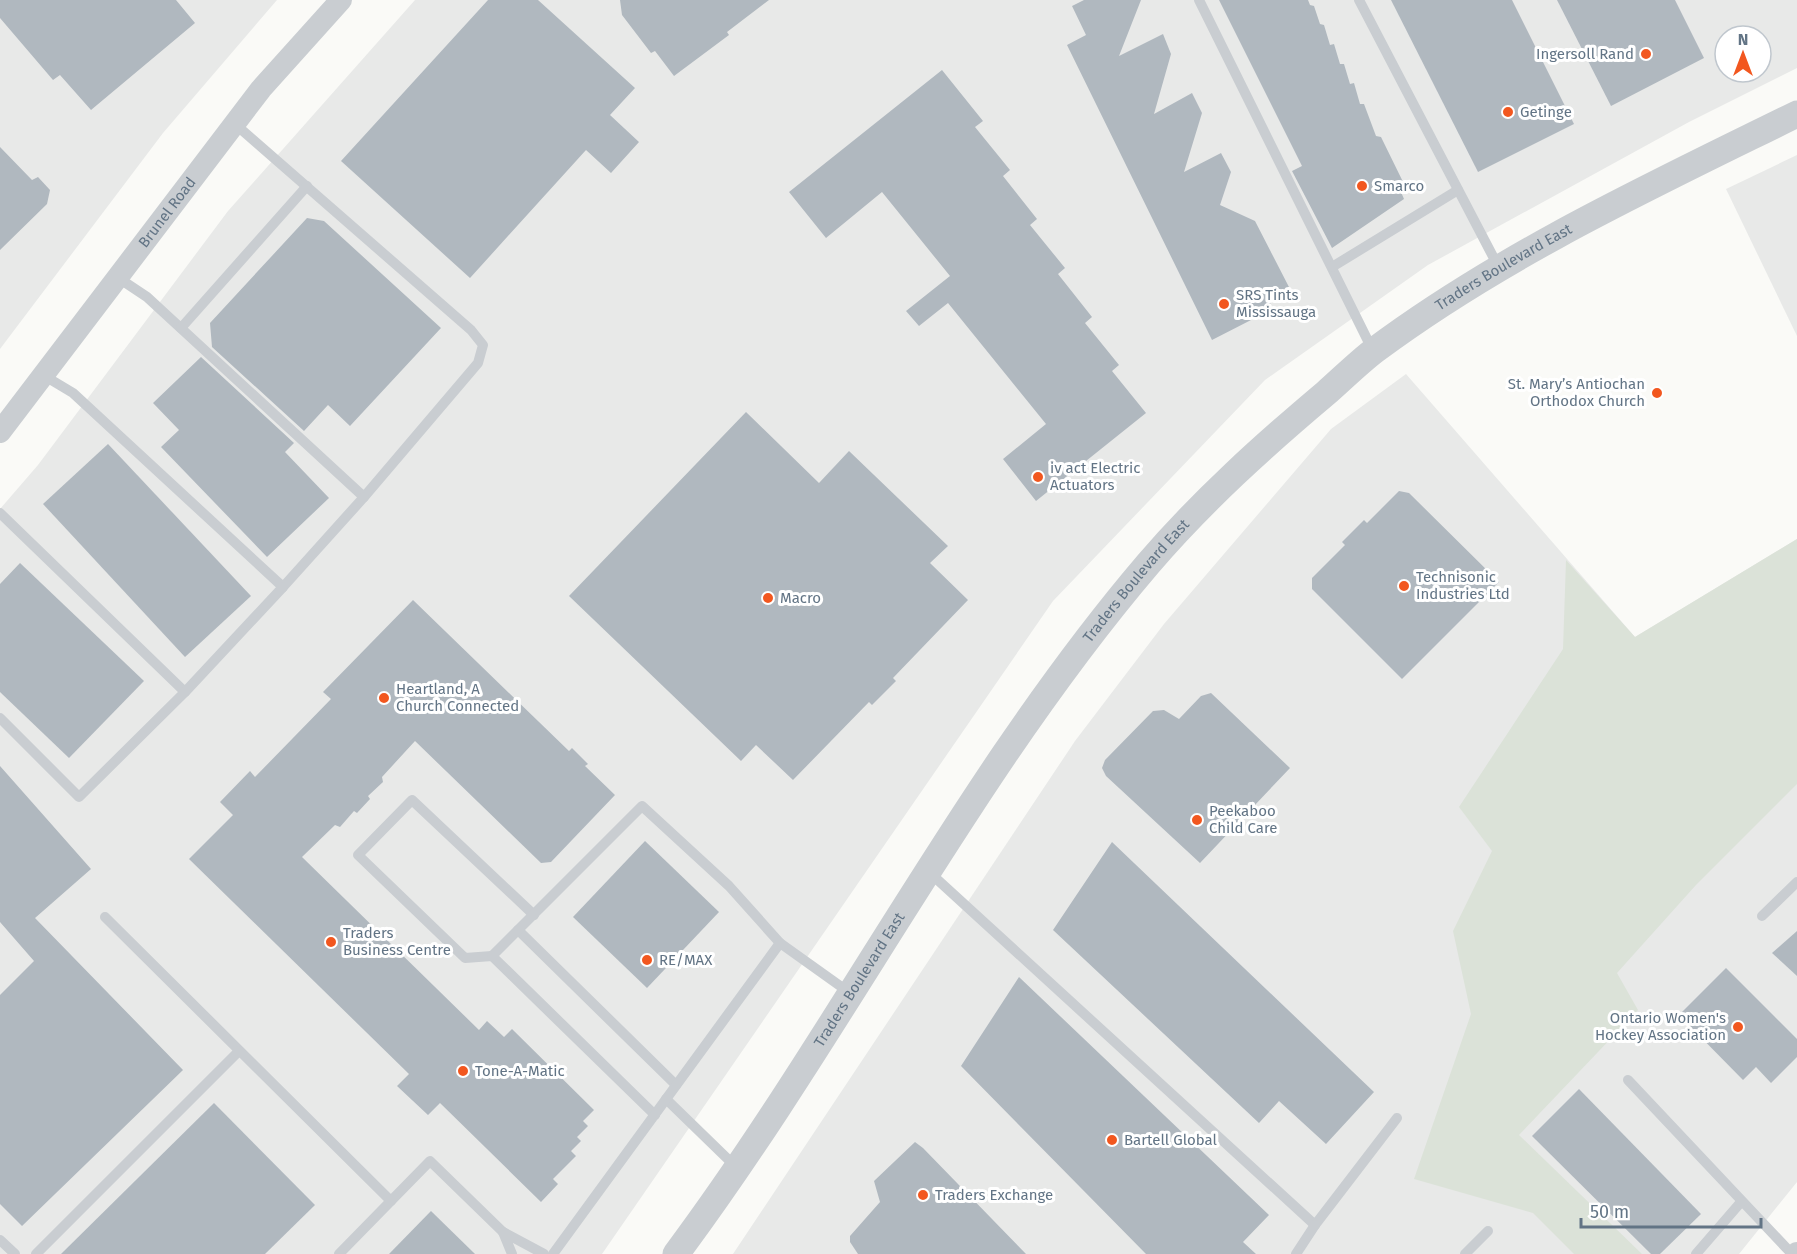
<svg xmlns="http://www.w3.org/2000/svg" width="1797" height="1254" font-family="'Fira Sans',sans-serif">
<rect width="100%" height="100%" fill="#fafaf7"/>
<!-- built -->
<g fill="#e8e9e8" fill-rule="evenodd">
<polygon points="0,0 277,0 163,133 0,349"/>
<path d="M415,0H1797V68L1689,122L1428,265L1265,380L1053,601L602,1254H0V509L38,465L228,211ZM1725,36H1761V72H1725Z"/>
<polygon points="1797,155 1797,336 1726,189"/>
<polygon points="1406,374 1635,637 1797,539 1797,1182 1739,1254 733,1254 1075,741 1164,624 1331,429"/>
</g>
<!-- green -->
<polygon fill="#dbe2d8" points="1797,539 1797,784 1696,885 1617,973 1638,1010 1519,1135 1642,1254 1574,1254 1533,1213 1414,1179 1471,1014 1453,931 1492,851 1459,807 1563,649 1566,560 1635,637"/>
<!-- building -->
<g fill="#b0b8bf">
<polygon points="0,0 176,0 195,23 91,110 60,75 53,80 0,18"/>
<polygon points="488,0 538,0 635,88 610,115 639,142 611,173 586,150 470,278 341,161"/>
<polygon points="620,0 769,0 727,32 729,35 674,76 655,51 651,53 622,15"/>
<polygon points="1084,0 1141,0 1119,56 1163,34 1171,54 1154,114 1192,93 1202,113 1184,172 1221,153 1231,172 1220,205 1255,221 1290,289 1270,300 1271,303 1251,314 1253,319 1212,340 1067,45 1086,35 1072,6"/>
<polygon points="1219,0 1308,0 1310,5 1314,6 1320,24 1324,25 1330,45 1334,44 1340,64 1344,64 1350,84 1354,83 1360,104 1364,104 1376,136 1381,137 1406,188 1401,192 1404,199 1332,248 1292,171 1302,166"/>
<polygon points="1391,0 1512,0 1574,124 1478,172"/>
<polygon points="1557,0 1675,0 1704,58 1611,106"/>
<polygon points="942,70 983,121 975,127 1010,170 1003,176 1037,219 1030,225 1065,268 1058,274 1092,317 1085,323 1119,365 1112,371 1146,413 1036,501 1003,459 1046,424 948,303 919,326 906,311 950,276 882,192 826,238 789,192"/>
<polygon points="0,147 32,180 38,177 50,190 47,204 0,250"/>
<polygon points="307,218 324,221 441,328 350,426 328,405 304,431 212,347 210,323"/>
<polygon points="201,357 294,443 285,452 329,498 267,557 161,447 179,430 153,403"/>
<polygon points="746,412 819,483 849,451 948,546 930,563 968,600 893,678 896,681 872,705 869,702 793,780 756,745 741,761 569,596"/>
<polygon points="108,444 251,596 185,657 43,504"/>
<polygon points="1399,491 1409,493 1499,582 1402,679 1312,589 1312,578 1345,545 1342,542 1364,520 1367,523"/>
<polygon points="20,563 144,681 69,758 0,692 0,584"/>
<polygon points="413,600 569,751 572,748 588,764 585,766 615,795 551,862 541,863 415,741 382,777 383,782 368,796 370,799 357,813 354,811 340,827 335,825 302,857 479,1030 487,1021 504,1037 512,1029 594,1110 583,1121 588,1126 577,1137 581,1141 571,1151 576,1156 553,1179 558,1184 541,1202 440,1103 428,1115 397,1086 409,1074 189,859 233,815 220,802 250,771 255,777 331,699 323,692"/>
<polygon points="1211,693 1290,768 1200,863 1106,776 1102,768 1105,760 1153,711 1164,710 1179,719 1201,696"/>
<polygon points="0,766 91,869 35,918 183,1070 22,1226 0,1204 0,995 34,961 0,922"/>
<polygon points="645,841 719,912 647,988 573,917"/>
<polygon points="1112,842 1374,1092 1326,1144 1279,1101 1259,1123 1053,930"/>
<polygon points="1797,931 1797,976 1772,953"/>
<polygon points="1726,968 1797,1039 1797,1057 1771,1083 1756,1067 1743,1080 1679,1015"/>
<polygon points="1019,977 1269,1215 1243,1242 1256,1254 1146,1254 961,1066"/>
<polygon points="1579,1089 1701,1214 1660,1254 1651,1254 1532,1136"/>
<polygon points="214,1103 315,1205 265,1254 61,1254"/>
<polygon points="915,1142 923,1148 1026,1254 858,1254 850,1242 850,1236 880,1202 874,1181"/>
<polygon points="431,1211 475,1254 389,1254"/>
</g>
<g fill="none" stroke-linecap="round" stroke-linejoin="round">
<!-- service -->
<g stroke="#c9cdd1" stroke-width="10">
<polyline points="1199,0 1373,351"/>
<polyline points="1359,0 1499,268"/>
<polyline points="1332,267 1458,190"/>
<polyline points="117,277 147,297 364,497 478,363 483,345 471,330 235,124"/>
<polyline points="181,328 307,186"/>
<polyline points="43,375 73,393 283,587 364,497"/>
<polyline points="0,513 185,692"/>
<polyline points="0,718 79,797 185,692 283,587"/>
<polyline points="929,872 1315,1225 1397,1118"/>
<polyline points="1762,916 1797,882"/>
<polyline points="105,917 391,1201"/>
<polyline points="518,930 676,1085"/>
<polyline points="492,956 465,958 358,855 412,800 534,915"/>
<polyline points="1628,1080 1792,1254"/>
<polyline points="666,1099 736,1167"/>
<polyline points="655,1115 492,956 642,806 729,886 780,943"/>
<polyline points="0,1240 15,1254"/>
<polyline points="36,1254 239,1051"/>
<polyline points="339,1254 430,1161 503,1232"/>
<polyline points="512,1254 503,1232 544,1254"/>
<polyline points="553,1254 780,943 850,993"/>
<polyline points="1296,1254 1315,1225"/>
<polyline points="1465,1254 1488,1231"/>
<polyline points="1696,1254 1741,1202"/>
</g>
<!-- minor -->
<g stroke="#c9cdd1" stroke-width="22">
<path id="s1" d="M0,432L261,89L341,0"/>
<polyline points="1797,1254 1797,1253"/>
</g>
<!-- tertiary -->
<path stroke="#c9cdd1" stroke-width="27" id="s2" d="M676,1254C842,1031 968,775 1148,564C1202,501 1263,446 1326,393C1342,379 1358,363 1375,350C1504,254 1653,185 1797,114"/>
</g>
<!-- markers -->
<g fill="#f2571f" stroke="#fff" stroke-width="2">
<circle cx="1646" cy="54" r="6"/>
<circle cx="1508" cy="112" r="6"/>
<circle cx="1362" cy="186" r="6"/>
<circle cx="1224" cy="304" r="6"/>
<circle cx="1657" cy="393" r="6"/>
<circle cx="1038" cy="477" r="6"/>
<circle cx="1404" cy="586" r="6"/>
<circle cx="768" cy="598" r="6"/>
<circle cx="384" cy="698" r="6"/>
<circle cx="1197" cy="820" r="6"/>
<circle cx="331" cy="942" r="6"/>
<circle cx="647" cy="960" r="6"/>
<circle cx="1738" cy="1027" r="6"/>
<circle cx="463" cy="1071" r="6"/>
<circle cx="1112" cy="1140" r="6"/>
<circle cx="923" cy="1195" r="6"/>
</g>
<g text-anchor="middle" stroke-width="6" stroke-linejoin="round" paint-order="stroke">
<!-- poi labels -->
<g font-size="15" fill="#627485" stroke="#fff" text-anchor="start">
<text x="1634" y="59" text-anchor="end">Ingersoll Rand</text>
<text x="1520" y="117">Getinge</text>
<text x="1374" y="191">Smarco</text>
<text x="1236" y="300">SRS Tints<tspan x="1236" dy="17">Mississauga</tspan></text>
<text x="1645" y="389" text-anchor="end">St. Mary’s Antiochan<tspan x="1645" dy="17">Orthodox Church</tspan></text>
<text x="1050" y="473">iv act Electric<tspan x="1050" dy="17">Actuators</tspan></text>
<text x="1416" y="582">Technisonic<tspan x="1416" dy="17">Industries Ltd</tspan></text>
<text x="780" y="603">Macro</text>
<text x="396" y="694">Heartland, A<tspan x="396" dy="17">Church Connected</tspan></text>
<text x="1209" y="816">Peekaboo<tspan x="1209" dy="17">Child Care</tspan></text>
<text x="343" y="938">Traders<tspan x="343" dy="17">Business Centre</tspan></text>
<text x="659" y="965">RE/MAX</text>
<text x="1726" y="1023" text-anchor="end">Ontario Women's<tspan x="1726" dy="17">Hockey Association</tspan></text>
<text x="475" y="1076">Tone-A-Matic</text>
<text x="1124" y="1145">Bartell Global</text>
<text x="935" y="1200">Traders Exchange</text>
</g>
<!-- street labels -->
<g font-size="15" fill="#627485" stroke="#fff">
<text dy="5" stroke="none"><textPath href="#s1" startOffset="276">Brunel Road</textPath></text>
<text dy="5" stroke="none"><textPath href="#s2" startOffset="1302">Traders Boulevard East</textPath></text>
<text dy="5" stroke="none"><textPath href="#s2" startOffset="816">Traders Boulevard East</textPath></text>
<text dy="5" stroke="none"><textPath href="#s2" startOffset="330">Traders Boulevard East</textPath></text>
</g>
</g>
<!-- north arrow -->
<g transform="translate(1743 54)"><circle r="28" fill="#ffffff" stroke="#c0c7ce" stroke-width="1.5"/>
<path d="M0-4.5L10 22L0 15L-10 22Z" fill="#f2571f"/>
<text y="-9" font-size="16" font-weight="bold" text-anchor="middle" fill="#627485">N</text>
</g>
<!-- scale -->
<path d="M1581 1218v9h180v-9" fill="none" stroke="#627485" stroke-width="3"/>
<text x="1590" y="1218" font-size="18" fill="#627485" stroke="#ffffff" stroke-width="4.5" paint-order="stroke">50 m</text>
</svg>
